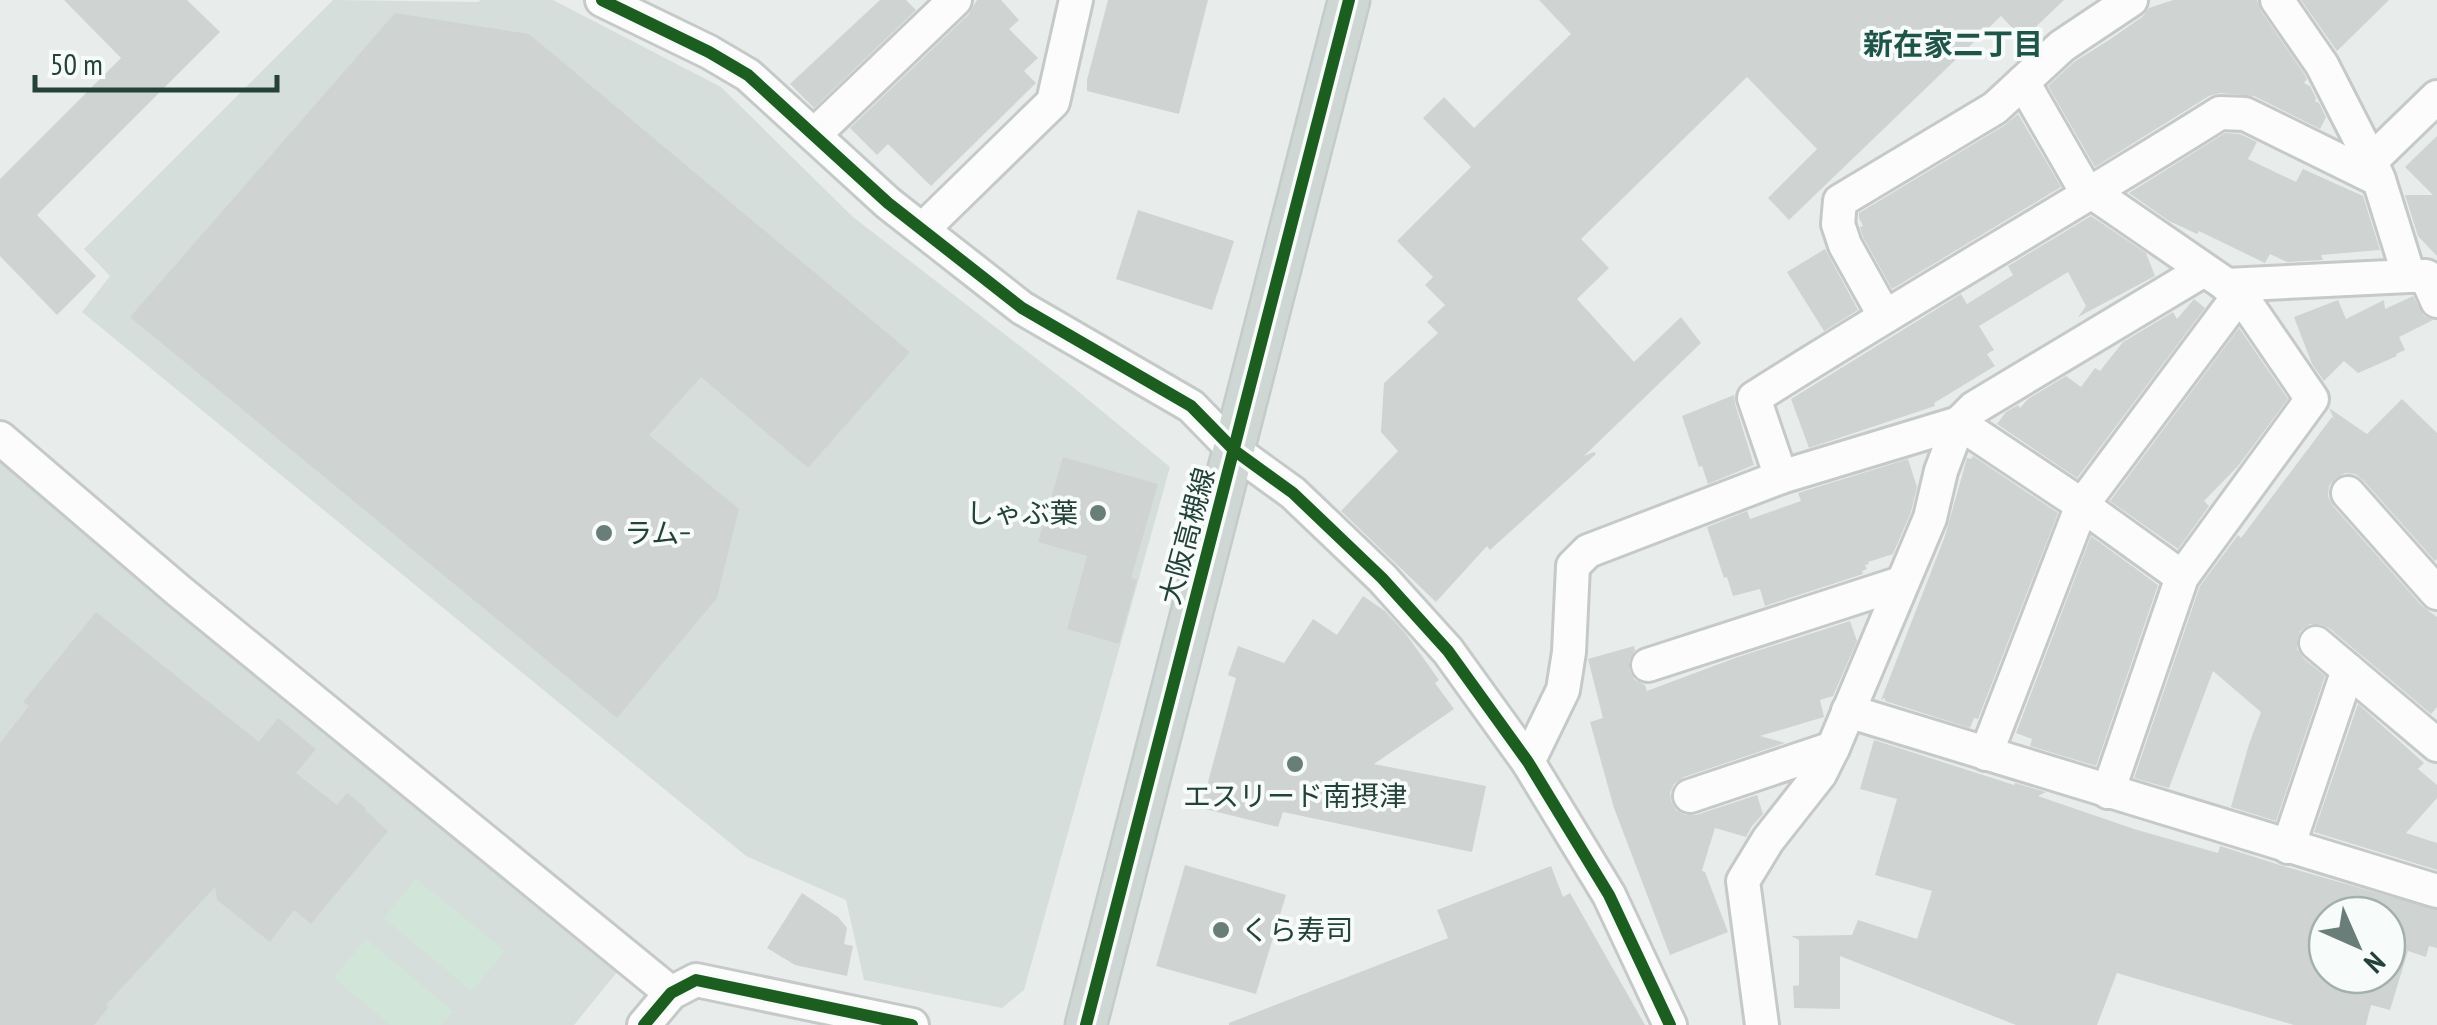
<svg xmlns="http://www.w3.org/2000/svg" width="2437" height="1025" font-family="'PT Sans Narrow','Noto Sans JP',sans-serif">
<rect width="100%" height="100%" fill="#e8edeb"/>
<!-- built -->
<g fill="#d6dedb">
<polygon points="333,0 478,2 481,0 553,0 721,87 853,217 1068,383 1170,467 1024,990 1002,1008 864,980 846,900 746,856 82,312 110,276 84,249"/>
<polygon points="0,451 622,966 574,1025 0,1025"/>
</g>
<!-- green -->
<g fill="#d1e6d8">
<polygon points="416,879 505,951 472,991 384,918"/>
<polygon points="366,939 453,1011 441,1025 391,1025 334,978"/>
</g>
<!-- building -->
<g fill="#cfd4d2" fill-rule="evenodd">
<polygon points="64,0 187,0 220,32 37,215 96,276 57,315 0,256 0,179 121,58"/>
<polygon points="880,0 906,0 916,10 814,108 790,84"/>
<polygon points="977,0 1001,0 1019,20 1009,29 1038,58 1024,71 1036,83 931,186 888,144 877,155 850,128 969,14"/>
<polygon points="1108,0 1208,0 1179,114 1087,91 1087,80"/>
<polygon points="1539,0 2064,0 2023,39 2001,16 1789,220 1768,198 1817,149 1747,77 1581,239 1609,268 1577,299 1634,362 1681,317 1701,343 1584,456 1594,452 1596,454 1490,550 1487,546 1436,602 1341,511 1398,451 1381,432 1384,383 1438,333 1427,322 1445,305 1425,285 1433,277 1397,241 1471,167 1423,118 1444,97 1474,128 1571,34"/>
<polygon points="2173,0 2257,0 2261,11 2305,75 2307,79 2304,83 2310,86 2316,98 2315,101 2319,103 2326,117 2320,129 2254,96 2220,93 2209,96 2095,167 2048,86 2074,62 2109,40 2142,17 2149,8"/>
<polygon points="2301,0 2389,0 2337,51"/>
<polygon points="395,13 529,34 910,352 808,468 701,377 649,435 739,509 717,598 617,718 130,317"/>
<polygon points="2018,114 2061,187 1892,289 1863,237 1860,227 1863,226 1859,218 1859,213 2005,125"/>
<polygon points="2225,133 2240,134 2257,142 2248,159 2296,182 2303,169 2363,196 2380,250 2321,255 2323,260 2287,262 2270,254 2265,263 2199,231 2197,234 2169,221 2129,193"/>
<polygon points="2437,136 2437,256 2418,236 2405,195 2433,195 2405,167"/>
<polygon points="1138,210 1234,241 1212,310 1116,279"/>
<polygon points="2091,216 2146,253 2155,276 2078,317 2086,306 2068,272 1979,326 1994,350 1987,354 1995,366 1934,403 1935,406 1809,448 1791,399 1961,294 1967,304 2013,275 2008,266"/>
<polygon points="1825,249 1858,310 1824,331 1787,272"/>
<polygon points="2413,296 2424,316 2433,320 2399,337 2405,350 2396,354 2397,356 2358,373 2344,361 2324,381 2312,364 2294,317 2338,300 2346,319 2384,300 2385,309"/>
<polygon points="2194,299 2205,308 2077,478 1997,424 2006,412 2018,405 2020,408 2028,399 2066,376 2081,387 2095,368 2100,371 2123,342 2173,312 2177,319"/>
<polygon points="2239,328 2288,399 2238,466 2204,501 2209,506 2178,549 2110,501"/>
<polygon points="1734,395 1735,404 1754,465 1708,484 1702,466 1699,467 1682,416"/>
<polygon points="2402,399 2437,433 2437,559 2435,561 2363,480 2355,474 2345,473 2336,478 2329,486 2328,496 2333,506 2422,606 2437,617 2437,707 2431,714 2329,628 2320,624 2310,624 2300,631 2297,639 2297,649 2303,658 2325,676 2276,821 2231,807 2249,744 2261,712 2213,671 2169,788 2134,778 2200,586 2238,535 2241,538 2332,417 2334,419 2329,408 2367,434"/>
<polygon points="1973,456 2058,513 1978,719 1974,718 1970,728 1885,701 1885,698 1881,700 1945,536 1967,458 1971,459"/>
<polygon points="1063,457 1158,484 1131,578 1137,580 1119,644 1067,629 1087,556 1038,542"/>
<polygon points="1908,459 1917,487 1911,512 1893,554 1868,562 1869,564 1865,565 1867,569 1862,571 1863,574 1765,606 1760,589 1733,596 1727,577 1724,578 1707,527 1747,511 1750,519 1801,501 1798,493"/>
<polygon points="2091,536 2158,585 2096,766 2030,746 2032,739 2016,733"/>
<polygon points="1363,596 1385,611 1406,634 1439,680 1435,683 1454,709 1374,764 1486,786 1472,852 1283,812 1278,827 1201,808 1236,678 1228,675 1238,646 1284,663 1313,619 1337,635"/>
<polygon points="96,612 259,742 278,718 316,749 296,773 337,805 347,793 366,808 365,810 388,831 311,924 294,910 270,942 217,900 215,887 106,1005 109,1007 94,1025 0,1025 0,743 29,706 23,702"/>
<polygon points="1850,621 1857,641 1833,696 1820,700 1824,717 1760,736 1785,743 1684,777 1674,784 1670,793 1671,801 1676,810 1685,815 1696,815 1757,795 1763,814 1752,826 1746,837 1715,828 1703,867 1702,871 1705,872 1728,932 1670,955 1614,808 1590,722 1603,718 1588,659 1634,646 1635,650 1629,660 1629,670 1635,680 1645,685 1647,691 1735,658"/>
<polygon points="2358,704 2424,763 2418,769 2437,785 2437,798 2406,833 2437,843 2437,870 2314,832"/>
<path d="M1874,740L2014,785L2015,783L2046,792L2038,796L2134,829L2218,853L2220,846L2283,866L2437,910V948L2429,946L2426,957L2408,951L2390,1010L2371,1005L2366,1025H2294L2117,973L2097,1025H2016L1840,956V1009L1794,1008L1793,986L1799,985V940L1791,936L1852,935L1858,920L1917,939L1932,891L1875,875L1897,799L1860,789ZM2327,915H2387V975H2327Z"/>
<polygon points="1185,865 1286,895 1256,994 1156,966"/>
<polygon points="1551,866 1563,897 1570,893 1645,1025 1229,1025 1229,1023 1448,938 1437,910"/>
<polygon points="802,893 838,917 847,928 844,944 853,946 847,976 795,965 767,948"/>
</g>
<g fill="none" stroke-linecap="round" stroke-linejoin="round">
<defs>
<g id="minor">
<polyline points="602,0 709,52 748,75 888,203 1022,308 1191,406 1235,451 1293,493 1382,578 1448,651 1528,762 1609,895 1670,1025"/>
<polyline points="2277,0 2322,65 2371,161 2379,180 2409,276 2426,276 2437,301"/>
<polyline points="2023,82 2083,186 2240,294 2312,399 2182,577 2108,792"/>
<polyline points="814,135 955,0"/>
<polyline points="2371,161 2437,97"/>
<polyline points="923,229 1053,102 1076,0"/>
<polyline points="2226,285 2409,276"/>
<polyline points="1884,315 1845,245 1838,224 1840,201 1995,108 2062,46 2131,0"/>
<polyline points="0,438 179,591 671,993"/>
<path d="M1781,477L1754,398C1908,300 2066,210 2220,113L2245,114L2379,180"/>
<polyline points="2348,493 2437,593"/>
<polyline points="2316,643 2437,745"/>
<polyline points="1648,665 1901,583"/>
<polyline points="1848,711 2437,891"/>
<polyline points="1986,754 2082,505 2240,294"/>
<polyline points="1528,762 1563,690 1569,652 1573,566 1588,551 1781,477 1959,423 2082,505 2182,577"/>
<polyline points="1690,796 1833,748"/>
<polyline points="2288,847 2348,670"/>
<polyline points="644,1025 671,993 696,980 912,1025"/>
<polyline points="1762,1025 1743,881 1768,840 1820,774 1833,748 1930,518 1941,471 1959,423 1974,408 2204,270"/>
</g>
<polyline id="major" points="1086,1025 1349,0"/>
</defs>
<!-- minor casing -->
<use href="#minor" stroke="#c5cac8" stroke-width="38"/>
<!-- major casing -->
<use href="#major" stroke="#c3ccc9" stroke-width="45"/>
<!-- minor -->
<use href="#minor" stroke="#fcfcfc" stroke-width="32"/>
<!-- major -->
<use href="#major" stroke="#cfd7d5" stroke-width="40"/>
<defs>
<g id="cycleway">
<polyline points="602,0 709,52 748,75 888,203 1022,308 1191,406 1235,451 1293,493 1382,578 1448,651 1528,762 1609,895 1670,1025"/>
<polyline points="644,1025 671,993 696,980 912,1025"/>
<polyline points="1086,1025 1349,0"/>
</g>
</defs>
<!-- cycleway casing -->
<use href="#cycleway" stroke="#f7fbf9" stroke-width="19"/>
<!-- cycleway -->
<use href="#cycleway" stroke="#1b5e20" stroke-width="12"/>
</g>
<!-- markers -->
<g fill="#697e78" stroke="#f7fbf9" stroke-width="4">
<circle cx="1098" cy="513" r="10"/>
<circle cx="604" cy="533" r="10"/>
<circle cx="1295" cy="764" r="10"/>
<circle cx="1221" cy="930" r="10"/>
</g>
<g text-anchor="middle" stroke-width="8" stroke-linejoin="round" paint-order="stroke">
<!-- poi labels -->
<g font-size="28" fill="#24423a" stroke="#f7fbf9" text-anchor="start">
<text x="1078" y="523" text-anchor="end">しゃぶ葉</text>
<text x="624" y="543">ラム−</text>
<text x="1295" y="806" text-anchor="middle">エスリード南摂津</text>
<text x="1241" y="940">くら寿司</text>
</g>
<!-- street labels -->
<g font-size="28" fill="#24423a" stroke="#f7fbf9">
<text transform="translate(1187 536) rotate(-75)" y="10">大阪高槻線</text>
</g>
<!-- neighbourhood labels -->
<g font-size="30" font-weight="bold" fill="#1f5548" stroke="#f7fbf9">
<text x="1953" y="55">新在家二丁目</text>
</g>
</g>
<!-- north arrow -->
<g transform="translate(2357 945) rotate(135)"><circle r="48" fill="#f7fbf9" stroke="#a3b1ad" stroke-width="2.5"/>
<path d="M0-8L18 38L0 25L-18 38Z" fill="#697e78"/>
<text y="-15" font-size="28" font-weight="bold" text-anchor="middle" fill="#24423a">N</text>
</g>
<!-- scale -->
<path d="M35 75v15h242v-15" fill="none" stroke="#24423a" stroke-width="5"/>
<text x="50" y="75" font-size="30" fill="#24423a" stroke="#f7fbf9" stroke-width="8" paint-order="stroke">50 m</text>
</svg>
